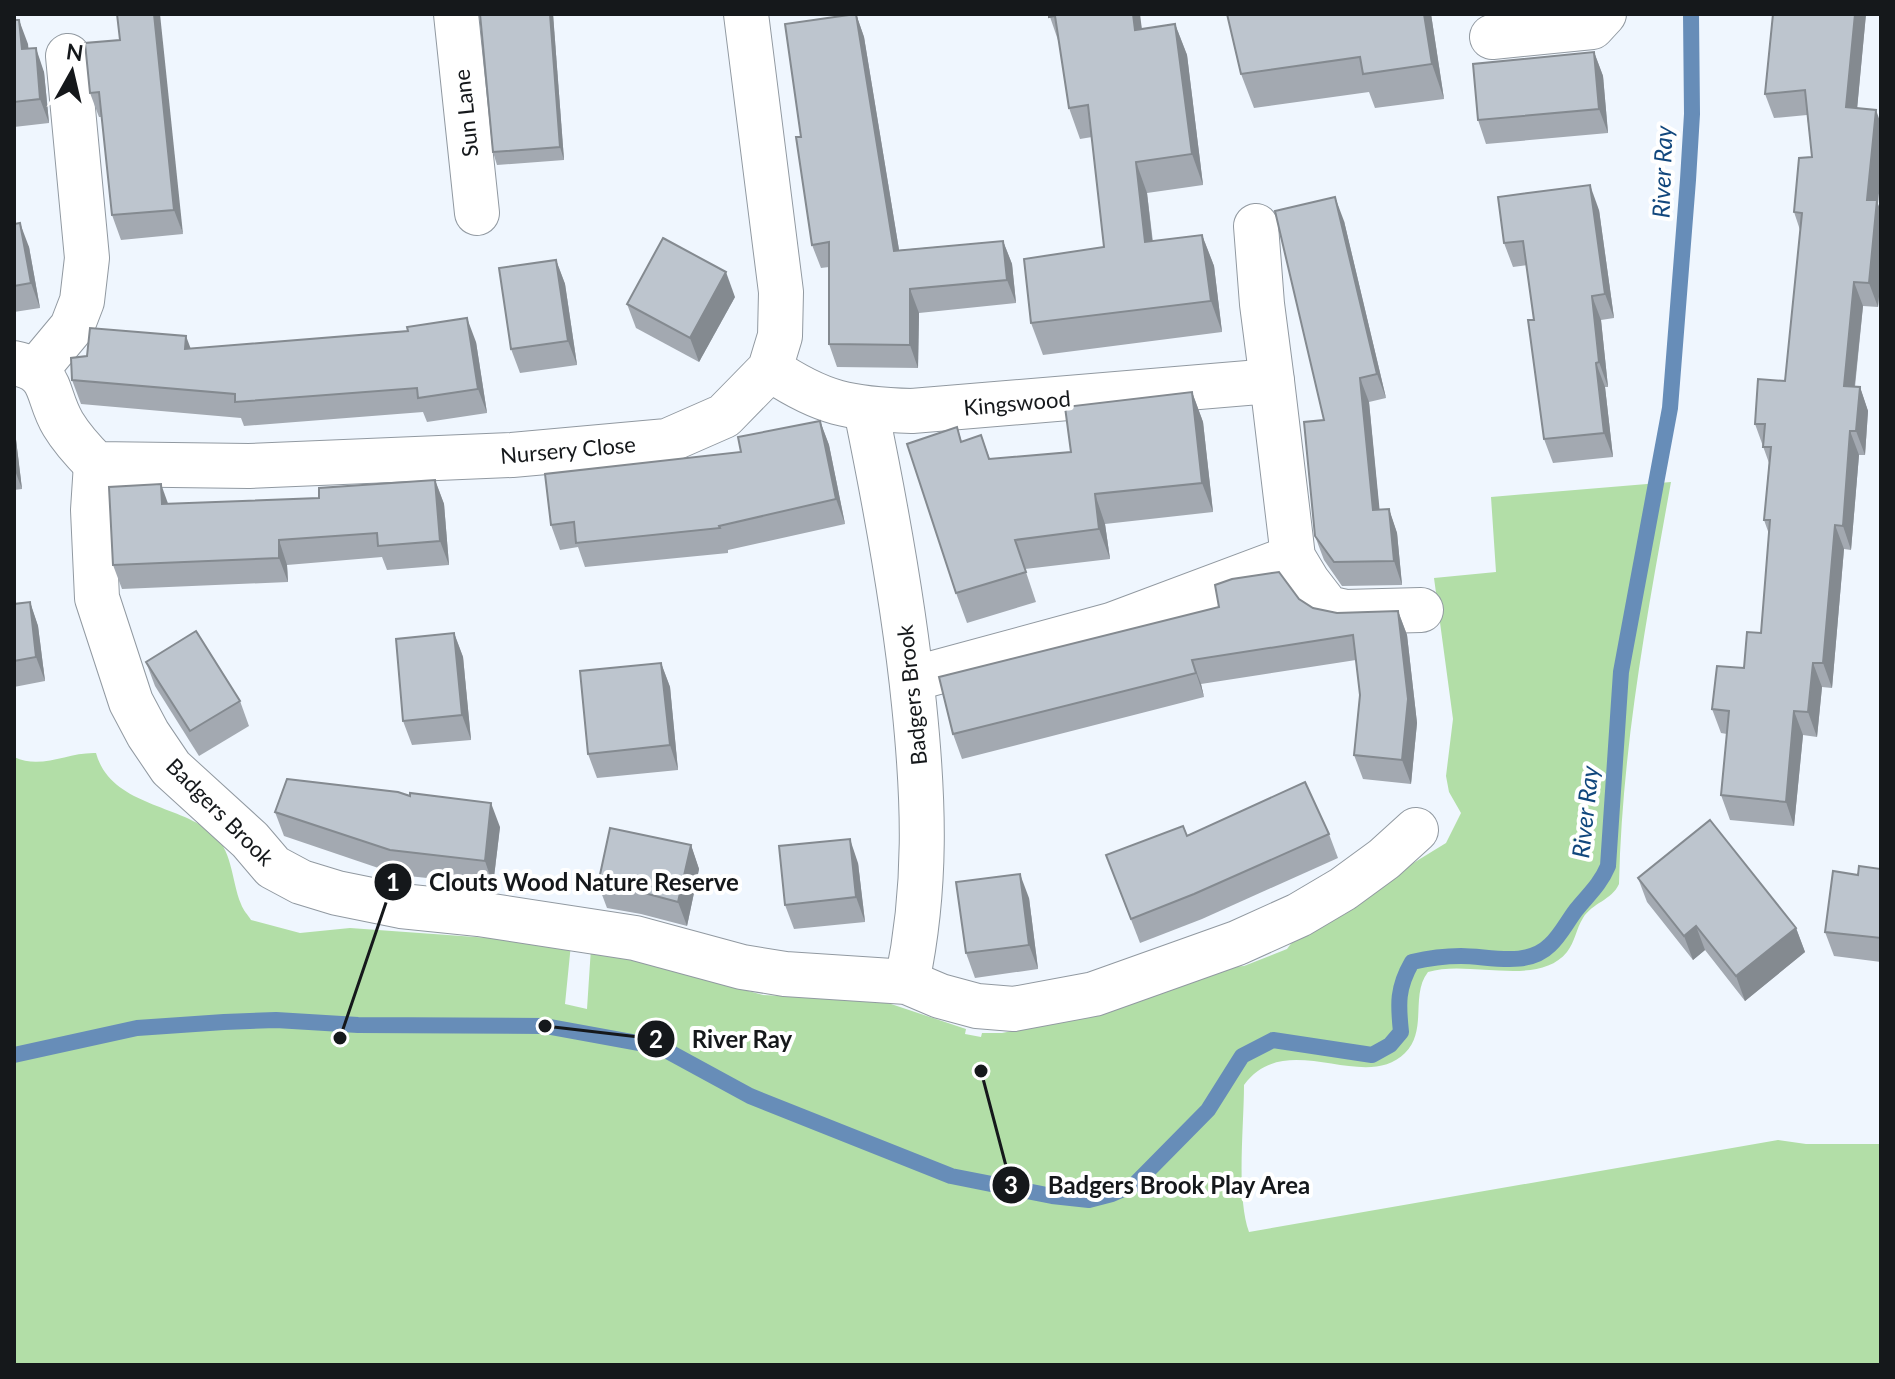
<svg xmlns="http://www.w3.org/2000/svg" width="1895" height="1379" font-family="Lato,sans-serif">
<rect width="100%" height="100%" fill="#eff6fe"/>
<!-- green -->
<path fill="#b2dea7" d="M1671,482C1647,615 1622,748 1619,884C1612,900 1592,903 1583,918C1576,929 1575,942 1567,952C1538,988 1468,959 1428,972C1410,995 1428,1030 1405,1053C1364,1094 1286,1027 1244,1085C1244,1126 1236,1196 1249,1232L1778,1140L1806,1144H1881V1365H14V757C42,770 67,752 96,753C110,804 174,804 210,831C233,848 231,880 241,904C243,910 248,915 251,920L300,933L350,928L571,944L565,1004L587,1009L591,948L763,995L882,1001L966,1029L965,1034L981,1037L982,1033H1002L1092,1015L1217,968L1244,966L1287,949L1299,933L1446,843L1461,813L1449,792L1446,776L1453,719L1434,578L1496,572L1491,497Z"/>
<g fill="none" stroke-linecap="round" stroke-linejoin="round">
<!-- stream -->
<path stroke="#678db8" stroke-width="16" d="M14,1055L137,1028L224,1022L276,1020L358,1025L545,1026L660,1047L750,1096L951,1176L1052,1196L1089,1200L1112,1194L1135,1184L1208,1110L1242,1056L1273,1040L1372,1055L1390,1045L1401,1032C1398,1004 1397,988 1412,962C1429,958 1444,956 1461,956C1489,956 1527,968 1550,945C1560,936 1567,922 1576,910C1588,895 1600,885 1608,866L1621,672L1670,408L1688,180L1692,114L1691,14"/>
<defs>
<g id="minor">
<polyline points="456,14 477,213"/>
<polyline points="1492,37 1592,27 1604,14"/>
<polyline points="1256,226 1262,304 1272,381"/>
<path d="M14,363C55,371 45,394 63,424C72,439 83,451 96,464L249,466L512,455L667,441L724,416L770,369L780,336L781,292L746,14"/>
<polyline points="37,369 72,327 82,301 87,258 68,56"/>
<path d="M770,369C822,404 850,409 912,411L1272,381L1293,557L1308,582L1328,608L1345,612L1421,610"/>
<path d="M866,410C886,507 904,605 914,704C924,800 927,887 907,982"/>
<polyline points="96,464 93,510 97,598 131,702 148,734 171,768 250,840 273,867 301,882 337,893 401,906 479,914 635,938 742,967 785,974 907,982 940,996 977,1006 1014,1009 1094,994 1237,943 1299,915 1343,889 1384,859 1416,830"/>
<polyline points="912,679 1111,625 1293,557"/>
</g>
</defs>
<!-- minor casing -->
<use href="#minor" stroke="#9199a1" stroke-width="46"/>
<!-- minor -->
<use href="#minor" stroke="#fff" stroke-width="44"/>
</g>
<!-- wall -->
<g fill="#a3a9b1">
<polygon points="553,14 564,160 497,165 493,152"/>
<polygon points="856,14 864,37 899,250 1003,241 1012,264 1016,303 919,313 918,368 837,367 829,344 829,267 821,268 812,245 801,137"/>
<polygon points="1049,14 1142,29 1175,24 1187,55 1203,185 1147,193 1153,242 1202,235 1214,266 1222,332 1043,355 1031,323 1104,247 1092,137 1080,139 1069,108 1060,46"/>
<polygon points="1431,14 1444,99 1375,108 1369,92 1254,108 1241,74"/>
<polygon points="1773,14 1866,14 1857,108 1878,204 1881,213 1881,274 1878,307 1863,306 1855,387 1860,387 1868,411 1865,455 1859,455 1851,550 1844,549 1832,688 1822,687 1817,737 1803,735 1794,826 1730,820 1721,795 1727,734 1721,733 1712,709 1744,668 1761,633 1769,534 1764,520 1769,463 1755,424 1785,381 1800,230 1794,212 1812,157 1807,115 1774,118 1765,94"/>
<polygon points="14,20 19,20 28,48 44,72 49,123 14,127"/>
<polygon points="120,40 183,234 121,240 112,215 102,117 99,117 90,93"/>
<polygon points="1594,52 1603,76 1608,133 1486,144 1478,120"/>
<polygon points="1599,210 1614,318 1601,320 1608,387 1605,387 1613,457 1553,463 1544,439 1534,320 1527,265 1513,267 1504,243"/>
<polygon points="1344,221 1386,398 1369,402 1379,509 1389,509 1397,533 1402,585 1342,586 1324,560 1315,536 1324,420"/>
<polygon points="14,224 29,247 40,308 14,312"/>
<polygon points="556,260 565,284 577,365 520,373 511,349"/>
<polygon points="735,297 699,362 636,328 627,304"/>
<polygon points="476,342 487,413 427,422 423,412 244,426 241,418 81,404 72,380 191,348"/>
<polygon points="1192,392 1203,422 1213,512 1105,524 1110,559 1025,569 1036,602 967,623 956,593 957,427 962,442 981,435 990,459 1071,452"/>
<polygon points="820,421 829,445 845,524 728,550 728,553 585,567 578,547 560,550 551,525"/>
<polygon points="14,423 22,489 14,490"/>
<polygon points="435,480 444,504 449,565 387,570 382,557 287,565 288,582 122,589 113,565 168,504 319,498"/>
<polygon points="1299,599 1313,608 1337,613 1398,611 1407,635 1417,723 1411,784 1363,779 1354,755 1360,695 1356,660 1201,684 1204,697 962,759 953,734"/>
<polygon points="30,602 38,626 45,681 14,687 14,604"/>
<polygon points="454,633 463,657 471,740 412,745 403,721"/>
<polygon points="146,662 240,701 249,726 199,756 155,686"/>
<polygon points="661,663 670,687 678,770 597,778 588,754"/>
<polygon points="275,812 500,827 493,885 399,875 284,836"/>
<polygon points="1329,834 1338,858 1202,919 1140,943 1106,855 1187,836"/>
<polygon points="691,845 699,869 687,926 641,914 607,908 598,884"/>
<polygon points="858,863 865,922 794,929 785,905"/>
<polygon points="1881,869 1881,962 1834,956 1825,932 1858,875"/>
<polygon points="1638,878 1796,928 1805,952 1745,1001 1705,950 1693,960 1647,902"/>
<polygon points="1029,898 1038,969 975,978 966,953"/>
</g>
<!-- shaded-wall -->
<g fill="#848a90">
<polygon points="154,14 160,14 183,234 174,210"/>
<polygon points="550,14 553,14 564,160 560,147"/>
<polygon points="856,14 864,37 903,274 894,251"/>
<polygon points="1133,14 1140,14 1146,61 1135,30"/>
<polygon points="1424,14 1431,14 1444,99 1432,64"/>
<polygon points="1855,14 1866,14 1855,131 1846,107"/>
<polygon points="19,20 28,44 31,73 22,49"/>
<polygon points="1175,24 1187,55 1203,185 1192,154"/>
<polygon points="36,48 44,72 49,123 40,99"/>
<polygon points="1594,52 1603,76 1608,133 1599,109"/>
<polygon points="1876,110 1881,124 1881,171 1878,204 1881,213 1881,274 1878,307 1869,283 1867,200"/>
<polygon points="1136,162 1147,193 1156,274 1145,242"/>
<polygon points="1590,185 1599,210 1614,318 1605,294"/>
<polygon points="1335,197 1344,221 1386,398 1377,374"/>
<polygon points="20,223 29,247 40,308 31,283"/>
<polygon points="1202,235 1214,266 1222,332 1211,301"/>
<polygon points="1003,241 1012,264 1016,303 1007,280"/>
<polygon points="556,260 565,284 577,365 568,341"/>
<polygon points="726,272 735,297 699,362 690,338"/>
<polygon points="1854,282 1863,306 1852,410 1844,386"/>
<polygon points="910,289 919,313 918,368 910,345"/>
<polygon points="1592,296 1601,320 1608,387 1599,362"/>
<polygon points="467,318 476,342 487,413 478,389"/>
<polygon points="186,336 195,360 185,349"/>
<polygon points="1596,363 1605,387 1613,457 1604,433"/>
<polygon points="1360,378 1369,402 1382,534 1373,510"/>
<polygon points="1860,387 1868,411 1865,455 1856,431"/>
<polygon points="1192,392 1203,422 1213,512 1202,483"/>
<polygon points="820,421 829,445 845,524 836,499"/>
<polygon points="14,423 22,489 14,468"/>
<polygon points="1850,431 1859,455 1851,550 1843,526"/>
<polygon points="435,480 444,504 449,565 440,541"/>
<polygon points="161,484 170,509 162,504"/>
<polygon points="1095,494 1105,524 1110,559 1099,529"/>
<polygon points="1389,509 1397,533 1402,585 1394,561"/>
<polygon points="1835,525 1844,549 1832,688 1823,663"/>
<polygon points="279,540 287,565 288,582 279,558"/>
<polygon points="30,602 38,626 45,681 36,657"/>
<polygon points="1398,611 1407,635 1417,723 1411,784 1402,760"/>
<polygon points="454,633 463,657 471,740 462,715"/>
<polygon points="1192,660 1201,684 1204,697 1196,673"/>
<polygon points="661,663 670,687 678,770 670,745"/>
<polygon points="1813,663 1822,687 1817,737 1808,712"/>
<polygon points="1794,711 1803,735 1794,826 1786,802"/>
<polygon points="491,803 500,827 493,885 485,861"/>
<polygon points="850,839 858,863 865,922 856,897"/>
<polygon points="691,845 699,869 687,926 678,902"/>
<polygon points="1020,874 1029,898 1038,969 1029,945"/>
<polygon points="1696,926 1705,950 1693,960 1684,936"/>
<polygon points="1796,928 1805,952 1745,1001 1736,976"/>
</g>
<!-- building -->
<g fill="#bdc5ce" stroke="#848a90" stroke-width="2">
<polygon points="117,14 154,14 174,210 112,215 99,92 90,93 85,43 120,40"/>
<polygon points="480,14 550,14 560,147 493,152"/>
<polygon points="856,14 894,251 1003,241 1007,280 910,289 910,345 829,344 829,242 812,245 796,137 801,137 785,24"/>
<polygon points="1049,14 1133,14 1135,30 1175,24 1192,154 1136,162 1145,242 1202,235 1211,301 1031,323 1024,259 1104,247 1088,105 1069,108 1055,16 1049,17"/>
<polygon points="1227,14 1424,14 1432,64 1363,74 1360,57 1241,74"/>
<polygon points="1773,14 1855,14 1846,107 1876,110 1867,200 1877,200 1869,283 1854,282 1844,386 1860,387 1856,431 1850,431 1843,526 1835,525 1823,663 1813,663 1808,712 1794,711 1786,802 1721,795 1729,711 1712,709 1717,666 1744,668 1747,632 1761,633 1770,520 1764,520 1771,447 1763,447 1765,424 1755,424 1758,379 1785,381 1802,213 1794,212 1799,158 1812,157 1805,90 1765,94"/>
<polygon points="14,20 19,20 22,49 36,48 40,99 14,102"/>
<polygon points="1594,52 1599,109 1478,120 1473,64"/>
<polygon points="1590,185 1605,294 1592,296 1599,362 1596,363 1604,433 1544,439 1528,320 1534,320 1523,241 1504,243 1498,197"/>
<polygon points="1335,197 1377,374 1360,378 1373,510 1389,509 1394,561 1334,562 1315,536 1304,422 1324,420 1275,211"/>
<polygon points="20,223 31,283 14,286 14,224"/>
<polygon points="663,238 726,272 690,338 627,304"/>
<polygon points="556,260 568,341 511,349 499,268"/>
<polygon points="467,318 478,389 418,398 417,388 235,402 235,394 72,380 71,358 87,356 90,328 186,336 185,349 408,331 407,327"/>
<polygon points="1192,392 1202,483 1095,494 1099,529 1015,540 1026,572 956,593 907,444 957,427 961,442 981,435 989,459 1071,452 1065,407"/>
<polygon points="820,421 836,499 719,526 720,528 576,543 574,522 551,525 545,474 741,452 738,437"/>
<polygon points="435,480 440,541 378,546 377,533 279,540 279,558 113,565 109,487 161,484 162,504 319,498 319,488"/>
<polygon points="1279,572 1299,599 1313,608 1337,613 1398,611 1408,699 1402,760 1354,755 1360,695 1353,635 1192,660 1196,673 953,734 939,677 1219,607 1215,585 1232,579"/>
<polygon points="30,602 36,657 14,661 14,604"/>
<polygon points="196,631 240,701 190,731 146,662"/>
<polygon points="454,633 462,715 403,721 396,639"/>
<polygon points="661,663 670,745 588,754 580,671"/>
<polygon points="287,779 398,792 410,796 410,793 491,803 485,861 390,850 275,812"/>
<polygon points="1305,782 1329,834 1194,894 1131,919 1106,855 1183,826 1187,836"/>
<polygon points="1710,820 1796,928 1736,976 1696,926 1684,936 1638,878"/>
<polygon points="610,828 691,845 678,902 633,890 598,884"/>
<polygon points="850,839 856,897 785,905 779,846"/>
<polygon points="1859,866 1881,869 1881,938 1825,932 1833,871 1858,875"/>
<polygon points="1020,874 1029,945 966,953 956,882"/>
</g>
<g text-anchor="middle" stroke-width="8" stroke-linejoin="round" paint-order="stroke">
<!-- street labels -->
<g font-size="22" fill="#15181b" stroke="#fff">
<text transform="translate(466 113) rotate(-96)" y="8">Sun Lane</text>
<text transform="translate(1017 403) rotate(-5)" y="8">Kingswood</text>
<text transform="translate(568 450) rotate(-5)" y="8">Nursery Close</text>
<text transform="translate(912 695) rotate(-96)" y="8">Badgers Brook</text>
<text transform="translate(220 812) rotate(45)" y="8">Badgers Brook</text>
</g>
<!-- water labels -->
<g font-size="24" font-style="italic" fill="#11477d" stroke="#fff">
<text transform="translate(1663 172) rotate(-88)" y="8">River Ray</text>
<text transform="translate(1586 812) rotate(-84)" y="8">River Ray</text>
</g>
</g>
<!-- callouts -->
<path fill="none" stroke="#15181b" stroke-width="3" d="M340 1038L393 882M545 1026L656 1039M981 1071L1011 1185"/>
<g fill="#15181b" stroke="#fff" stroke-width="3">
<circle cx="340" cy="1038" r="8"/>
<circle cx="545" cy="1026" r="8"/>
<circle cx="981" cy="1071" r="8"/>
<circle cx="393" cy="882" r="20"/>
<circle cx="656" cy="1039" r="20"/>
<circle cx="1011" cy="1185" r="20"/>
</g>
<g font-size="24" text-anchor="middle" font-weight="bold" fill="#fff">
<text x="393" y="891">1</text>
<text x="656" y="1048">2</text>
<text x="1011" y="1194">3</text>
</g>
<g font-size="24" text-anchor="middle" font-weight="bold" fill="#15181b" stroke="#fff" stroke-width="8" stroke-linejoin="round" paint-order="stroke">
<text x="584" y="891">Clouts Wood Nature Reserve</text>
<text x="742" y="1048">River Ray</text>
<text x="1179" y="1194">Badgers Brook Play Area</text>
</g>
<!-- border -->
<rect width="1895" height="1379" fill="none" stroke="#15181b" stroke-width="32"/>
<!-- north arrow -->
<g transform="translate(72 72) rotate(8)" stroke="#ffffff" stroke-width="6" paint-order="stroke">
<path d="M0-6L14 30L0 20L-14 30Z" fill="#15181b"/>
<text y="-12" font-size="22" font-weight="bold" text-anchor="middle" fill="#15181b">N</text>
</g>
</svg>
